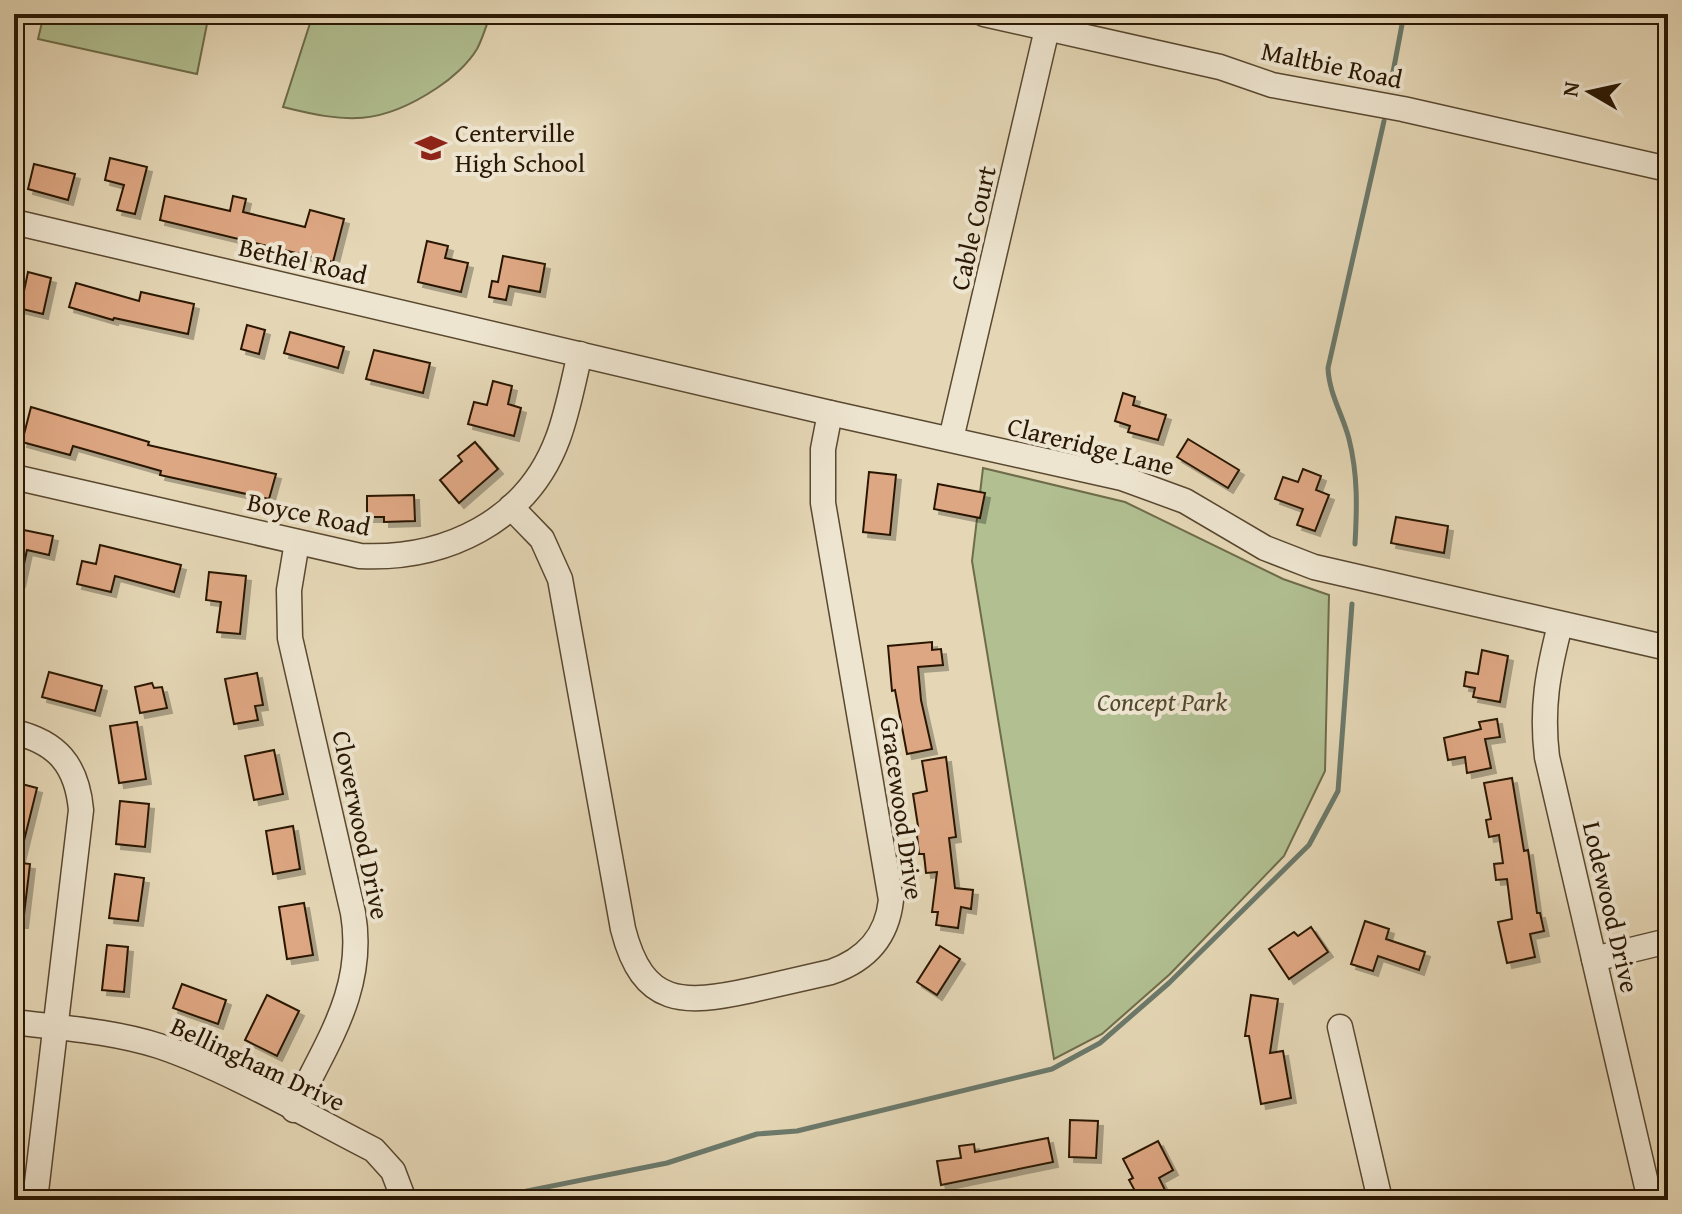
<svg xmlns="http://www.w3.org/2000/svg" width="1682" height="1214" font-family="'Gentium Book Plus',serif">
<defs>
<filter id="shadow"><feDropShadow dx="5" dy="5" stdDeviation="0" flood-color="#0004"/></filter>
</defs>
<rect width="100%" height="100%" fill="#e5d7b6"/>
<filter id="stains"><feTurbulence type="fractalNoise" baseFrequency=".0025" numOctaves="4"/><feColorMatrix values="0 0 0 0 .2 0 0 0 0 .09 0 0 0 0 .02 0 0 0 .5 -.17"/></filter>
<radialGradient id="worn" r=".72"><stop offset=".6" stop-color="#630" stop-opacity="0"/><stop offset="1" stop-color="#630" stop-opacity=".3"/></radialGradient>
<!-- green -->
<g fill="#b1bf91" stroke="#6e6c4a" stroke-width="2">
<polygon points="44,14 209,14 197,74 38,39"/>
<path d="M313,14H491C486,25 483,38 477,49C468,64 451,79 437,88C380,126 347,123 283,107Z"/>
<polygon points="983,468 1125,502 1283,579 1329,595 1325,771 1284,856 1170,974 1102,1034 1054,1059 972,561"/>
</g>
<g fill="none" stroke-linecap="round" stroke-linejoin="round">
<!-- stream -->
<g stroke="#6b796b" stroke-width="5">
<polyline points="1390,88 1404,14"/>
<path d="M1355,544C1357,508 1358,475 1349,439C1343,415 1329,394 1328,368L1384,121"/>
<polyline points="482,1200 667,1163 757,1134 797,1131 1052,1069 1100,1043 1169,983 1309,845 1338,791 1352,604"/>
</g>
</g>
<!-- building -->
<g fill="#dea783" stroke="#2a1803" stroke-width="2" filter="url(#shadow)">
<polygon points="110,158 147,167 135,214 117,210 124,185 105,180"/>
<polygon points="34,164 75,174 68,200 28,189"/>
<polygon points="165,196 230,211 233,196 246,199 243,212 305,227 310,210 344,219 333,262 160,220"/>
<polygon points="427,241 448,246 445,258 468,263 461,292 418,282"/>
<polygon points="503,256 545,264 540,292 509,286 506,300 489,297 492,281 498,282"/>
<polygon points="28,272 51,278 43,314 14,307 14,288 24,291"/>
<polygon points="76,283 139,301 141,292 194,304 188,334 114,318 113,320 69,307"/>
<polygon points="247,325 265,330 259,354 241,349"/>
<polygon points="290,332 344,347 338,368 284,353"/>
<polygon points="374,350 430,363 423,393 366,379"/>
<polygon points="493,381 512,386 508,404 521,408 514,436 468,424 474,402 487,405"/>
<polygon points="1123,393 1135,397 1133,405 1166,415 1158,440 1128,432 1130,426 1115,421"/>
<polygon points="31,407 149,442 148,445 276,474 269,499 160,475 161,471 73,446 70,455 22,442"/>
<polygon points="1188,439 1239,470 1228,488 1177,457"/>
<polygon points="475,442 498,469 459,503 440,480 462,461 458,456"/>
<polygon points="1303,469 1321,476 1316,490 1329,495 1315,531 1297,525 1303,509 1275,499 1283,477 1298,482"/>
<polygon points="869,472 896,475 890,535 863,532"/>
<polygon points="938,484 985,493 980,518 934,509"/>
<polygon points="414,495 415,521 384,522 384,517 367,517 367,496"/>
<polygon points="1396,517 1448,526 1444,553 1391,543"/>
<polygon points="14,528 53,536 49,555 27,550 20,582 14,581"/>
<polygon points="100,545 181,565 174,592 115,576 111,592 77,584 82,561 96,564"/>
<polygon points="209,572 246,576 240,634 217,632 221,602 206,600"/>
<polygon points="932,642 932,650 941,649 943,665 918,667 921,700 932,749 907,754 895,690 892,691 888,646"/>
<polygon points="1482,650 1508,656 1500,702 1473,697 1475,688 1464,686 1466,672 1478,674"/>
<polygon points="49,672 102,686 95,711 42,697"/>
<polygon points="257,673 263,705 255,706 258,720 234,724 225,679"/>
<polygon points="152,683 154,688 162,687 167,708 140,713 135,687"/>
<polygon points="1497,719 1500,737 1485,739 1491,768 1467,773 1465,757 1448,760 1444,738 1481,729 1479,722"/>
<polygon points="137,722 146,779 119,783 110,726"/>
<polygon points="274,750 283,794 254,800 245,756"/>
<polygon points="946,757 956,837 949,838 955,888 973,890 971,909 961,907 958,928 936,925 938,912 932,912 937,872 926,873 924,854 919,854 916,826 918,826 913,794 927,791 922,761"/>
<polygon points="1512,778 1524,851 1528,850 1537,913 1540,913 1544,931 1530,934 1535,957 1507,963 1498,922 1512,919 1507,879 1496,880 1494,864 1503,863 1499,835 1489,837 1486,820 1491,819 1484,783"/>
<polygon points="14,782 37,788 19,861 14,861"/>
<polygon points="120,801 149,804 145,847 116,844"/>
<polygon points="293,826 300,869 273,874 266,831"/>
<polygon points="14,862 30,864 23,923 14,923"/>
<polygon points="115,874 144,878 138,921 109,918"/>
<polygon points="304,903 313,955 287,959 279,907"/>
<polygon points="1365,921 1389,929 1386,939 1425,952 1419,970 1378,956 1373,971 1351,964"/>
<polygon points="1311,927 1328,952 1289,979 1269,949 1294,932 1298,936"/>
<polygon points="107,945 128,947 124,992 102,990"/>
<polygon points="940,946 960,959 937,995 917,982"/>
<polygon points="182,984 226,1000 218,1024 173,1008"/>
<polygon points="267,995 299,1011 277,1056 245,1040"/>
<polygon points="1251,995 1278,999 1270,1053 1283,1051 1291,1098 1261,1104 1249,1036 1245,1036"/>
<polygon points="1070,1120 1098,1121 1096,1158 1069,1157"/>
<polygon points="1048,1138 1053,1162 941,1185 937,1161 961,1158 959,1146 974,1144 975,1152"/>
<polygon points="1158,1141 1173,1170 1159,1178 1166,1192 1150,1200 1140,1200 1129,1180 1133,1178 1123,1159"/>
</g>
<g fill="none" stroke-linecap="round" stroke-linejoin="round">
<defs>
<g id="minor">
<polyline points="984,14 1220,67 1272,85 1403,109 1668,169"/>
<polyline points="14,222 830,413 1122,478 1185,501 1265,548 1314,567 1668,648"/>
<polyline points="951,439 1047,29"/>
<path d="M14,477L360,556C445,560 527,522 558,438C568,411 573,382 580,354"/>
<path d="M511,507L542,539L560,579L623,929C643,1007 683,1005 752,990C778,984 804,978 831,972C866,960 887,937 891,900L823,503V449L830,413"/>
<path d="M1560,625C1548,672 1541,707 1547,757L1650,1200"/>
<path d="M14,732C57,742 77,765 81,810L35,1200"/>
<polyline points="1594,959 1668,941"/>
<path d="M14,1022C62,1028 112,1031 159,1046C230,1070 307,1116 374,1150L393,1171L404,1200"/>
<polyline points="1340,1027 1380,1200"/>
<path d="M294,1110C326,1043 366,990 353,913L290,638L289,590L297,542"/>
</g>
</defs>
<!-- minor casing -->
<use href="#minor" stroke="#594830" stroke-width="27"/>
<!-- minor -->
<use href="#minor" stroke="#eee5d0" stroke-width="24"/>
</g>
<!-- icons -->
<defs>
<symbol id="school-bare" viewBox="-9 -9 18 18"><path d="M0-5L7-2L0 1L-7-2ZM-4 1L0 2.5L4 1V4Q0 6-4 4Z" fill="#8f2418" stroke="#eee5d0" stroke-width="2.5" paint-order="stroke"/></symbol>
</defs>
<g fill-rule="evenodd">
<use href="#school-bare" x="409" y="126" width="44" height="44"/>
</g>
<g text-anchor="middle" stroke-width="8" stroke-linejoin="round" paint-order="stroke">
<!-- street labels -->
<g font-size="26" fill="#2a1803" stroke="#eee5d0">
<text transform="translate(1332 65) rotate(12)" y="9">Maltbie Road</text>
<text transform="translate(973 228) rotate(-77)" y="9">Cable Court</text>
<text transform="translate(303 261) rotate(13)" y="9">Bethel Road</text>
<text transform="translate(1091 446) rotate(14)" y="9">Clareridge Lane</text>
<text transform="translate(309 514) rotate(12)" y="9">Boyce Road</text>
<text transform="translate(902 808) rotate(82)" y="9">Gracewood Drive</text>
<text transform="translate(361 825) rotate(78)" y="9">Cloverwood Drive</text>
<text transform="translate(1611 907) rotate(77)" y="9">Lodewood Drive</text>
<text transform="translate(258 1064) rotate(25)" y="9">Bellingham Drive</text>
</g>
<!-- poi labels -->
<g font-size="26" fill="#2a1803" stroke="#eee5d0" text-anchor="start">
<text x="455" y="142">Centerville<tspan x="455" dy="30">High School</tspan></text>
</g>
<!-- park labels -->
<g font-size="26" font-style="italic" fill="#524a2e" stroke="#eee5d0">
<text x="1162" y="711">Concept Park</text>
</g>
</g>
<!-- margin -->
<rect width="1682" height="1214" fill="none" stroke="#e5d7b6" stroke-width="48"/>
<rect x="16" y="16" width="1650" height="1182" fill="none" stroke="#2a1803" stroke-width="4"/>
<rect x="24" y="24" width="1634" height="1166" fill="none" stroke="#2a1803" stroke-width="2"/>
<!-- north arrow -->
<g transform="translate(1590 92) rotate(279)" stroke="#eee5d0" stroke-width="6" paint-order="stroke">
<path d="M0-6L14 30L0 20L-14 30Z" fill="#2a1803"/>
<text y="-12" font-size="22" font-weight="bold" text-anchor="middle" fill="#2a1803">N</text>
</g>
<rect width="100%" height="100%" filter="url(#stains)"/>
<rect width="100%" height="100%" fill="url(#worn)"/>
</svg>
